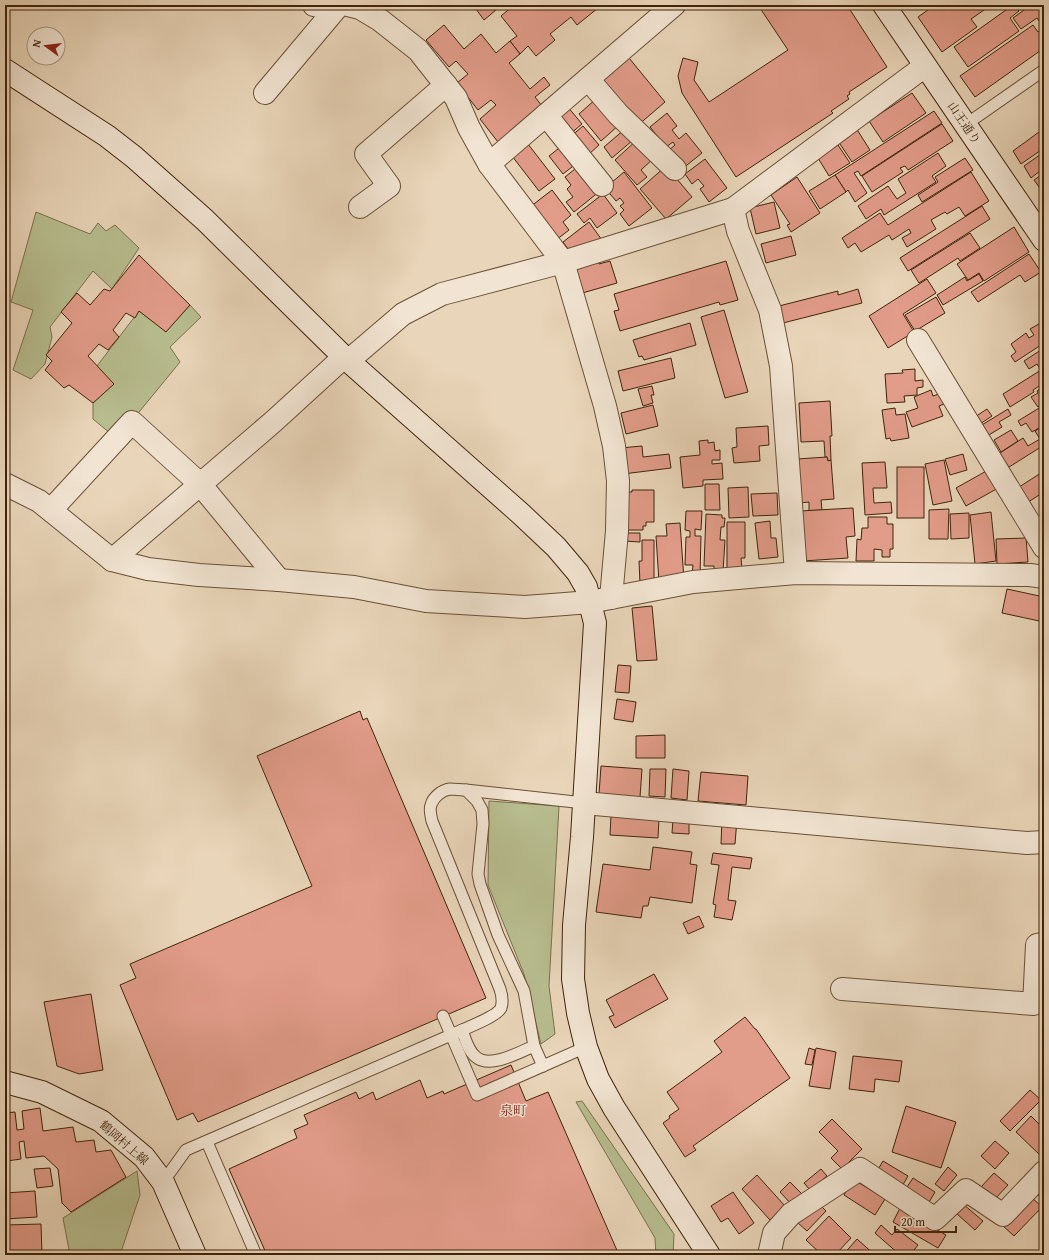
<svg xmlns="http://www.w3.org/2000/svg" width="1049" height="1260" font-family="'Gentium Book Plus','Noto Serif JP',serif">
<rect width="100%" height="100%" fill="#e9d5b9"/>
<filter id="stains"><feTurbulence type="fractalNoise" baseFrequency=".005" numOctaves="4"/><feColorMatrix values="0 0 0 0 .2 0 0 0 0 .09 0 0 0 0 .02 0 0 0 .5 -.17"/></filter>
<radialGradient id="worn" r=".72"><stop offset=".6" stop-color="#630" stop-opacity="0"/><stop offset="1" stop-color="#630" stop-opacity=".3"/></radialGradient>
<!-- green -->
<g fill="#b7bd8f" stroke="#7c704c">
<polygon points="36,212 90,234 98,223 106,231 115,225 139,248 112,289 93,271 50,327 52,337 45,364 31,379 13,370 33,310 11,302"/>
<polygon points="190,305 201,317 170,347 180,362 117,439 93,419 93,403 113,384 97,366 139,311 166,331"/>
<polygon points="489,801 559,806 549,986 555,1034 541,1044 524,974 488,885"/>
<polygon points="582,1101 674,1234 673,1255 656,1255 655,1238 576,1102"/>
<polygon points="137,1171 140,1195 120,1255 70,1255 63,1218"/>
</g>
<!-- building -->
<g fill="#e29c8a" stroke="#40240a">
<polygon points="473,5 502,5 484,20"/>
<polygon points="514,5 595,5 598,8 577,25 571,17 550,34 555,40 536,56 528,46 520,54 510,41 517,36 501,16"/>
<polygon points="765,5 847,5 887,67 849,92 850,94 847,96 849,99 831,111 833,113 736,177 682,93 678,76 683,58 698,62 694,80 709,102 788,50 760,8"/>
<polygon points="935,5 986,5 987,8 971,19 977,27 942,52 918,17"/>
<polygon points="1013,5 1014,5 1019,11 1010,18 1019,31 968,67 954,47"/>
<polygon points="1031,5 1044,5 1044,18 1039,21 1037,18 1021,29 1013,18"/>
<polygon points="444,25 464,49 481,34 496,53 510,41 520,54 509,63 530,89 544,77 550,85 535,97 542,106 498,142 480,119 496,105 491,100 478,110 457,83 468,74 456,61 449,67 426,40"/>
<polygon points="1033,25 1038,32 1044,28 1044,48 975,97 960,76"/>
<polygon points="625,53 665,102 637,126 599,80"/>
<polygon points="912,93 926,113 883,142 869,121"/>
<polygon points="597,98 619,125 601,141 579,114"/>
<polygon points="567,106 582,124 569,135 554,117"/>
<polygon points="934,111 942,123 861,176 858,171 854,173 867,193 855,202 848,190 846,192 835,175"/>
<polygon points="667,113 677,126 672,130 679,139 686,133 702,153 682,169 668,151 675,145 673,142 666,147 650,127"/>
<polygon points="942,124 953,141 908,170 905,166 900,168 903,172 872,192 862,176"/>
<polygon points="583,126 599,145 587,156 570,137"/>
<polygon points="856,128 870,150 852,162 838,141"/>
<polygon points="625,129 633,140 612,158 604,147"/>
<polygon points="1044,129 1044,139 1039,132"/>
<polygon points="1039,132 1044,139 1044,148 1021,164 1013,151"/>
<polygon points="638,139 654,158 641,170 647,177 637,185 615,160"/>
<polygon points="528,144 555,179 539,191 512,156"/>
<polygon points="563,145 577,163 563,174 549,156"/>
<polygon points="838,145 850,163 829,176 818,158"/>
<polygon points="1044,152 1044,168 1031,178 1024,166"/>
<polygon points="938,153 946,166 932,176 936,182 884,215 881,209 866,219 858,206 888,186 897,199 906,193 898,179"/>
<polygon points="965,158 973,170 922,202 918,195 938,182 935,177"/>
<polygon points="705,159 727,188 709,202 700,189 704,186 698,179 692,184 685,174"/>
<polygon points="580,165 600,191 574,212 566,202 573,197 567,189 571,185 565,177"/>
<polygon points="666,166 692,197 666,219 640,189"/>
<polygon points="624,172 652,208 629,226 620,214 624,210 620,206 624,203 620,198 616,201 605,188"/>
<polygon points="971,172 989,201 965,216 959,207 947,214 945,212 931,220 936,229 907,247 902,238 911,233 909,229 892,240 889,235 861,252 855,243 848,248 842,238 880,213 888,225"/>
<polygon points="1044,173 1044,194 1034,180"/>
<polygon points="835,175 846,192 820,209 809,191"/>
<polygon points="797,177 820,213 791,232 787,225 790,224 771,195"/>
<polygon points="552,190 571,215 563,222 569,230 556,240 530,207"/>
<polygon points="603,194 617,213 597,228 590,218 584,223 577,214"/>
<polygon points="774,202 780,228 756,234 750,208"/>
<polygon points="982,206 990,219 908,271 900,258"/>
<polygon points="589,222 602,240 571,253 563,242"/>
<polygon points="1014,227 1029,252 984,281 979,273 968,280 957,264"/>
<polygon points="970,233 980,248 960,261 958,258 919,283 911,270"/>
<polygon points="791,236 796,255 766,263 761,244"/>
<polygon points="1029,254 1041,272 1025,282 1020,275 978,302 971,292"/>
<polygon points="139,255 190,305 166,332 139,311 135,318 126,313 113,330 119,337 108,350 99,344 88,356 114,384 93,403 69,385 64,388 45,370 52,361 46,355 72,323 61,312 77,293 90,305 104,289 110,291"/>
<polygon points="598,261 599,264 610,261 617,283 579,294 574,268"/>
<polygon points="726,261 738,300 720,305 719,302 620,331 614,311 619,310 614,294"/>
<polygon points="979,274 983,281 943,305 937,295 965,277 967,281"/>
<polygon points="927,279 936,293 903,314 914,332 888,348 869,316"/>
<polygon points="858,289 862,303 779,324 775,307 838,291 838,295"/>
<polygon points="936,297 945,313 915,331 905,315"/>
<polygon points="724,310 748,392 725,398 701,317"/>
<polygon points="1044,321 1044,343 1015,362 1011,356 1016,352 1011,344 1026,333 1029,338 1034,335 1030,329"/>
<polygon points="690,323 696,345 644,360 642,356 639,357 633,340"/>
<polygon points="1044,348 1044,383 1033,390 1034,392 1010,407 1003,394 1041,370 1037,364 1029,369 1024,361"/>
<polygon points="671,358 675,378 623,391 618,371"/>
<polygon points="915,369 915,381 923,380 923,387 917,388 917,395 904,396 905,402 887,403 885,374 903,373 902,370"/>
<polygon points="652,386 654,395 651,395 653,403 643,406 638,389"/>
<polygon points="1044,386 1044,403 1038,407 1031,397 1038,393 1037,391"/>
<polygon points="931,390 933,396 945,392 949,402 939,406 943,416 912,427 906,412 918,408 914,397"/>
<polygon points="830,401 832,436 830,436 831,460 828,461 827,457 825,457 824,441 801,442 799,403"/>
<polygon points="653,405 658,426 626,434 621,413"/>
<polygon points="1044,405 1044,425 1032,432 1026,423 1021,426 1018,421"/>
<polygon points="895,408 896,415 905,414 909,438 891,441 890,438 886,439 882,410"/>
<polygon points="987,409 992,416 980,424 975,417"/>
<polygon points="1008,409 1011,415 999,422 1002,427 984,438 977,428"/>
<polygon points="768,426 769,445 759,446 760,461 734,463 732,448 737,447 736,428"/>
<polygon points="1044,426 1044,445 1006,469 997,455 1023,438 1028,446 1040,439 1035,431"/>
<polygon points="1011,430 1018,441 1001,452 994,440"/>
<polygon points="708,440 708,443 714,442 715,451 720,450 720,460 712,460 712,464 722,463 723,479 703,480 703,486 683,488 680,457 700,455 699,441"/>
<polygon points="642,446 643,457 669,454 671,468 623,474 620,448"/>
<polygon points="963,454 967,470 950,475 945,459"/>
<polygon points="827,457 828,461 831,460 834,499 821,500 822,510 809,511 809,502 800,503 797,459"/>
<polygon points="944,460 952,501 933,505 925,464"/>
<polygon points="885,462 887,488 873,488 874,503 891,502 892,513 865,515 862,463"/>
<rect x="897" y="467" width="27" height="51"/>
<polygon points="990,469 1000,487 966,506 956,488"/>
<polygon points="1044,471 1044,492 1025,504 1016,489"/>
<polygon points="705,484 719,484 720,510 705,510"/>
<polygon points="748,487 749,517 729,518 728,488"/>
<polygon points="632,490 654,490 654,522 646,522 646,526 643,526 643,530 624,530 625,492 632,492"/>
<polygon points="777,493 778,515 753,516 751,494"/>
<polygon points="853,508 855,536 846,537 848,558 803,561 800,511"/>
<polygon points="949,509 948,539 929,539 929,510"/>
<polygon points="686,511 702,511 701,530 695,529 695,536 701,536 700,575 692,575 693,565 685,565 686,537 690,537 690,531 685,530"/>
<polygon points="991,512 996,561 975,564 970,515"/>
<polygon points="969,513 969,538 951,539 950,514"/>
<polygon points="706,514 722,515 722,518 725,518 724,527 721,527 720,540 725,540 723,572 714,571 714,566 704,566"/>
<polygon points="868,517 887,517 887,524 893,524 893,549 890,549 890,557 882,557 882,550 874,549 874,561 856,561 857,539 861,540 862,528 868,528"/>
<polygon points="770,521 771,538 776,538 778,557 759,559 755,523"/>
<polygon points="727,522 745,522 745,558 741,558 742,569 727,569"/>
<polygon points="680,523 684,580 659,582 656,536 667,536 666,524"/>
<polygon points="625,533 640,533 640,542 624,541"/>
<polygon points="1026,538 1028,562 997,564 996,539"/>
<polygon points="642,540 654,540 654,584 640,584 639,561 642,561"/>
<polygon points="1007,589 1044,597 1044,622 1002,613"/>
<polygon points="652,606 657,660 637,661 632,608"/>
<polygon points="618,665 631,666 629,693 615,692"/>
<polygon points="617,699 636,702 633,722 614,719"/>
<polygon points="360,711 363,720 367,718 486,998 198,1122 193,1113 177,1120 120,985 136,978 130,964 312,886 257,756"/>
<polygon points="665,735 665,758 636,758 636,736"/>
<polygon points="601,766 642,769 640,797 599,794"/>
<polygon points="650,769 666,769 665,797 649,796"/>
<polygon points="673,769 689,771 687,800 671,798"/>
<polygon points="701,772 748,776 746,805 698,801"/>
<polygon points="611,816 659,818 658,838 610,835"/>
<polygon points="722,819 737,819 735,844 721,844"/>
<polygon points="673,820 689,821 689,834 672,833"/>
<polygon points="653,847 692,852 690,864 697,865 692,903 650,897 648,906 643,906 641,918 596,912 603,864 650,870"/>
<polygon points="713,853 752,858 750,869 732,867 728,900 736,901 732,920 714,917 716,905 713,904 719,865 711,864"/>
<polygon points="699,916 704,927 688,934 683,923"/>
<polygon points="654,974 668,999 615,1028 609,1017 614,1015 606,1000"/>
<polygon points="91,994 103,1070 79,1074 57,1066 44,1002"/>
<polygon points="745,1017 755,1029 756,1029 790,1078 693,1146 696,1150 685,1157 663,1123 670,1118 669,1116 679,1109 667,1092 722,1052 714,1041"/>
<polygon points="809,1048 815,1050 812,1065 805,1064"/>
<polygon points="816,1048 836,1052 830,1089 809,1086"/>
<polygon points="853,1056 902,1061 899,1082 875,1079 874,1092 849,1089"/>
<polygon points="511,1065 526,1101 548,1092 619,1255 262,1255 266,1253 229,1169 297,1138 294,1130 308,1124 304,1115 356,1092 359,1099 373,1092 376,1100 420,1080 427,1098 443,1091 444,1094"/>
<polygon points="1030,1090 1041,1100 1010,1131 1000,1121"/>
<polygon points="906,1106 956,1122 941,1168 892,1152"/>
<polygon points="40,1108 43,1131 73,1127 76,1142 94,1140 96,1152 111,1150 126,1177 71,1212 62,1203 58,1169 44,1156 26,1158 24,1141 19,1142 21,1159 7,1161 5,1148 5,1113 15,1112 17,1130 24,1129 22,1111"/>
<polygon points="1031,1116 1044,1129 1044,1155 1042,1157 1016,1132"/>
<polygon points="832,1119 862,1149 842,1169 831,1158 838,1151 819,1132"/>
<polygon points="995,1141 1009,1153 995,1169 981,1156"/>
<polygon points="883,1161 908,1176 901,1188 876,1173"/>
<polygon points="948,1167 957,1175 944,1191 935,1184"/>
<polygon points="50,1168 53,1186 37,1188 34,1169"/>
<polygon points="821,1169 827,1176 810,1190 804,1183"/>
<polygon points="994,1173 1008,1185 994,1200 980,1188"/>
<polygon points="757,1175 785,1206 770,1220 742,1189"/>
<polygon points="913,1178 935,1192 928,1204 905,1190"/>
<polygon points="853,1179 885,1199 875,1215 844,1195"/>
<polygon points="1044,1179 1044,1200 1033,1190"/>
<polygon points="790,1182 804,1196 793,1206 780,1192"/>
<polygon points="35,1191 37,1217 5,1219 5,1193"/>
<polygon points="733,1192 754,1223 739,1234 728,1218 721,1222 711,1206"/>
<polygon points="1029,1195 1042,1207 1014,1236 1001,1224"/>
<polygon points="818,1203 826,1211 807,1231 798,1223"/>
<polygon points="963,1204 983,1221 975,1230 956,1213"/>
<polygon points="900,1208 946,1235 938,1248 893,1222"/>
<polygon points="829,1216 851,1238 835,1255 822,1255 806,1240"/>
<polygon points="41,1224 42,1255 5,1255 6,1225"/>
<polygon points="881,1225 892,1235 897,1229 918,1245 910,1255 900,1255 875,1233"/>
<polygon points="857,1239 875,1255 843,1255"/>
</g>
<g fill="none" stroke-linecap="round" stroke-linejoin="round">
<defs>
<g id="lane">
<polyline points="965,125 1044,70"/>
<polyline points="443,1016 477,1095 586,1047"/>
<path d="M462,1030C465,1038 468,1051 476,1057C490,1069 520,1052 534,1046L524,991L498,935L480,884L478,874L483,824L482,810L477,801L466,790"/>
<polyline points="534,1046 543,1066"/>
<polyline points="207,1142 256,1255"/>
<path d="M163,1182L186,1150L451,1035C461,1030 497,1017 501,1008C503,1002 502,995 500,989L432,821C431,816 429,810 431,805C433,797 442,790 450,789C455,789 461,790 466,790L584,803"/>
</g>
<g id="street">
<polyline points="314,5 323,7 331,5"/>
<polyline points="348,5 360,8 380,20 418,50 456,98 469,128 489,164 563,262 605,406 614,446 618,481 617,531 611,598"/>
<polyline points="588,79 618,114 675,169"/>
<polyline points="265,93 339,5"/>
<polyline points="546,115 602,185"/>
<polyline points="489,164 674,5"/>
<polyline points="360,207 389,186 366,154 446,85"/>
<polyline points="733,209 738,231 770,310 781,366 796,573"/>
<polyline points="918,340 1044,547"/>
<polyline points="348,361 403,314 442,294 563,262 733,209 925,66"/>
<polyline points="5,484 39,501 112,560 148,569 199,575 279,580 354,587 426,601 525,607 565,604 590,602 693,582 796,573 1030,575 1044,577"/>
<polyline points="51,510 132,422 200,484 279,580"/>
<polyline points="112,560 274,421 344,357"/>
<polyline points="584,803 1027,843 1044,842"/>
<polyline points="842,989 1034,1004 1037,945 1044,944"/>
<polyline points="769,1255 774,1233 791,1214 860,1169 935,1219 966,1190 1003,1215 1044,1172"/>
</g>
<g id="secondary">
<polyline points="884,5 1044,240"/>
<polyline points="5,70 107,136 134,157 205,220 344,357 521,514 556,547 578,573 586,587 595,623 582,837 574,925 573,979 578,1013 586,1047 598,1079 614,1108 709,1255"/>
<polyline points="5,1082 42,1092 101,1121 144,1157 163,1182 195,1255"/>
</g>
</defs>
<!-- lane casing -->
<use href="#lane" stroke="#6a5036" stroke-width="13"/>
<!-- street casing -->
<use href="#street" stroke="#6a5036" stroke-width="24"/>
<!-- secondary casing -->
<use href="#secondary" stroke="#40240a" stroke-width="24"/>
<!-- lane -->
<use href="#lane" stroke="#f1e4d2" stroke-width="11"/>
<!-- street -->
<use href="#street" stroke="#f1e4d2" stroke-width="22"/>
<!-- secondary -->
<use href="#secondary" stroke="#f1e4d2" stroke-width="22"/>
</g>
<g text-anchor="middle" stroke-width="3" stroke-linejoin="round" paint-order="stroke">
<!-- street labels -->
<g font-size="12" fill="#40240a" stroke="#f1e4d2">
<text transform="translate(964 123) rotate(56)" y="4">山王通り</text>
<text transform="translate(124 1143) rotate(41)" y="4">鶴岡村上線</text>
</g>
<!-- neighbourhood labels -->
<g font-size="13" fill="#7a1f14" stroke="#f1e4d2">
<text x="513" y="1115">泉町</text>
</g>
</g>
<!-- margin -->
<rect width="1049" height="1260" fill="none" stroke="#e9d5b9" stroke-width="20"/>
<rect x="6" y="6" width="1037" height="1248" fill="none" stroke="#40240a" stroke-width="2"/>
<rect x="10" y="10" width="1029" height="1240" fill="none" stroke="#40240a"/>
<!-- north arrow -->
<g transform="translate(46 46) rotate(285)"><circle r="19" fill="#f1e4d2" stroke="#aa9782"/>
<path d="M0-3L7 15L0 10L-7 15Z" fill="#8f2418"/>
<text y="-6" font-size="11" font-weight="bold" text-anchor="middle" fill="#40240a">N</text>
</g>
<!-- scale -->
<path d="M895 1226v6h61v-6" fill="none" stroke="#40240a" stroke-width="2"/>
<text x="901" y="1226" font-size="12" fill="#40240a" stroke="#f1e4d2" stroke-width="3" paint-order="stroke">20 m</text>
<rect width="100%" height="100%" filter="url(#stains)"/>
<rect width="100%" height="100%" fill="url(#worn)"/>
</svg>
